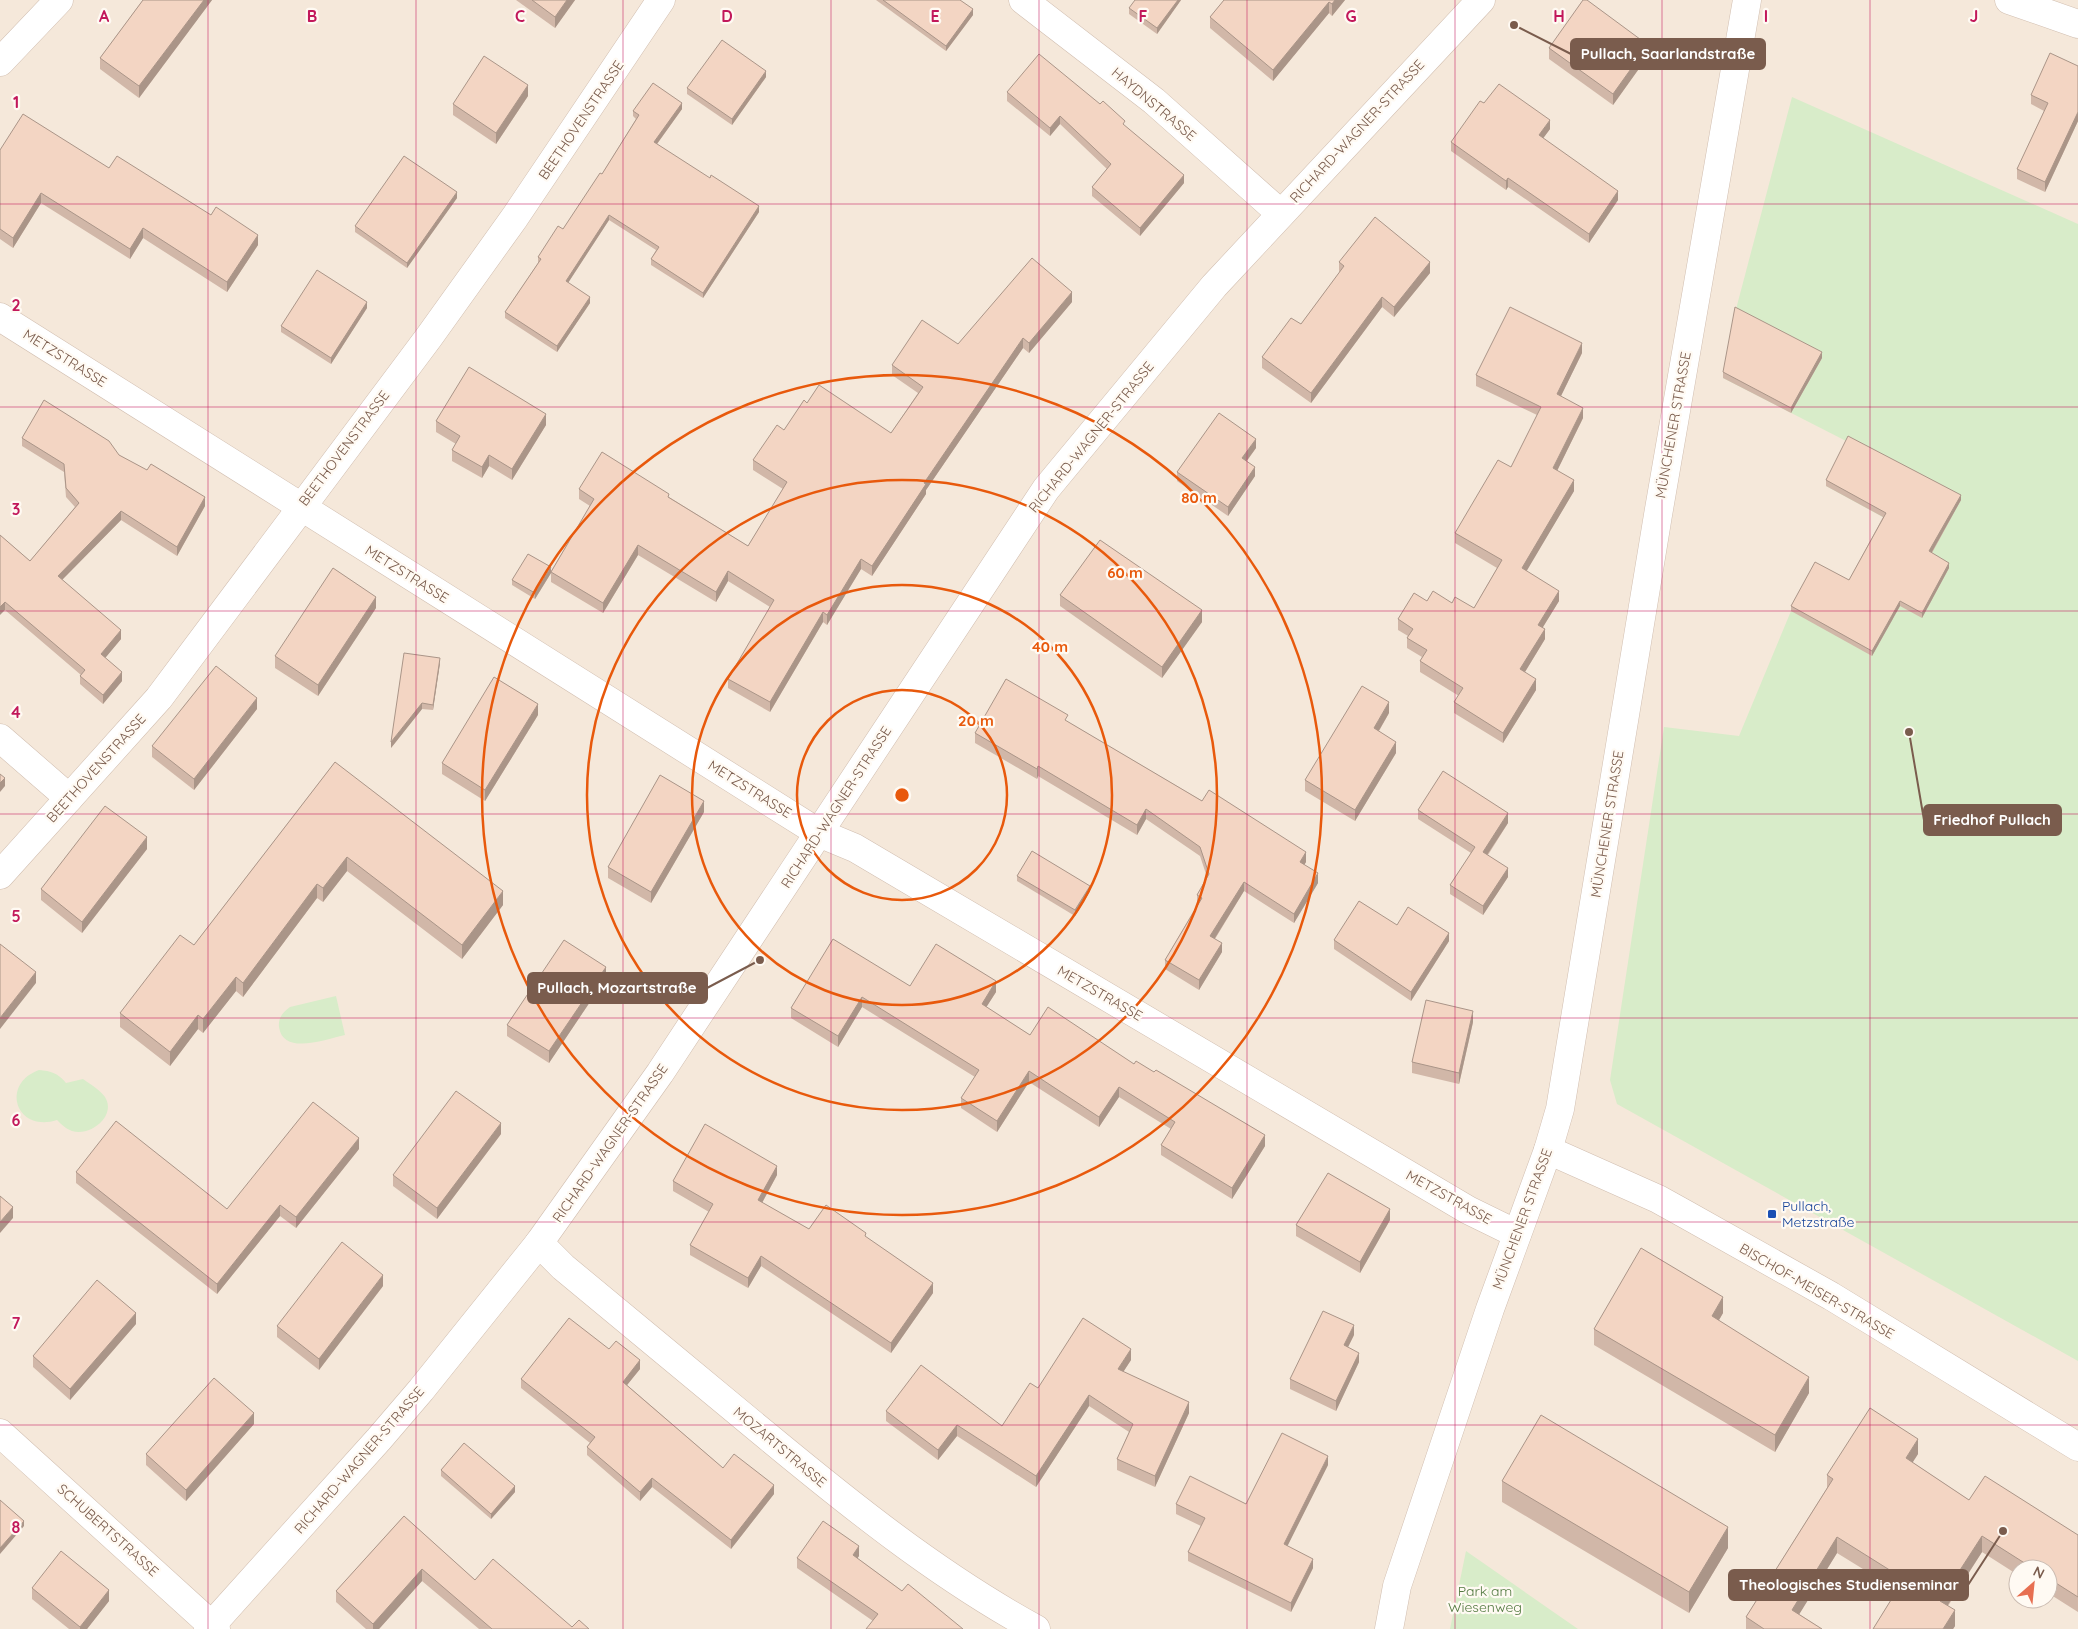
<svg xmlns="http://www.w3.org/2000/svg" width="2078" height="1629" font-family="Quicksand,sans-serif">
<rect width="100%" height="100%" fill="#fdf6ec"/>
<!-- residential -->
<path fill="#f5e8da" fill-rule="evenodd" d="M0,0H2078V1629H0ZM2018,1569H2048V1599H2018Z"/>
<!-- green -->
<g fill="#d8ecc9">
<polygon points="1792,97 2078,224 2078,1361 1617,1104 1610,1080 1664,727 1739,736 1791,611 1815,568 1854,588 1890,521 1826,486 1848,442 1723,378 1735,313"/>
<path d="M336,996L345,1035C326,1039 283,1056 279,1027C278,1018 283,1012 290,1007Z"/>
<path d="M39,1070C51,1071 58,1073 66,1083L83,1079C90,1084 100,1090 105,1097C117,1116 90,1137 72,1131C66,1129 61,1124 57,1120C16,1133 0,1084 39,1070Z"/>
<polygon points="1466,1551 1578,1629 1450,1629"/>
</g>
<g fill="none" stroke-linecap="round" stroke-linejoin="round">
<defs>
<g id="street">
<polyline points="1023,0 1154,101 1280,213"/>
<polyline points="2009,0 2078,24"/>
<polyline points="0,62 59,0"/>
<polyline points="0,317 819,833 855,848 1468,1210 1517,1234"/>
<polyline points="0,738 69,798"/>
<polyline points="0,875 159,698 429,337 515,217 661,0"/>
<polyline points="1548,1150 1658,1199 1685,1214 1831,1296 2078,1447"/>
<path d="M539,1243L563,1267C629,1322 695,1376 761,1431C848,1503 937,1575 1036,1629"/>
<polyline points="0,1433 216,1629"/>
<polyline points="208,1629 379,1439 421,1390 539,1243 660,1073 1046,489 1214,286 1481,0"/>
<polyline points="1389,1629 1397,1586 1490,1309 1548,1150 1560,1109 1658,515 1747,0"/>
</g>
</defs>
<!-- street casing -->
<use href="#street" stroke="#d1beb0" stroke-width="29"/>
<!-- street -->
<use href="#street" stroke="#fff" stroke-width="28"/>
</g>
<!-- wall -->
<g fill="#d1b7a8">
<polygon points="143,0 212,0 139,98 100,69 100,58"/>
<polygon points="516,0 575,0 555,28"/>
<polygon points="876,0 960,0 973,15 946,51"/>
<polygon points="1181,0 1157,34 1129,14 1129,8"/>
<polygon points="1224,0 1345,0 1332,16 1329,13 1273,81 1210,28 1210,17"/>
<polygon points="1549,48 1648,56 1613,105 1549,59"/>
<polygon points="2078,66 2078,121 2045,192 2017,179 2017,169 2044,111 2031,104 2031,95"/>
<polygon points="766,77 732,125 687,94 687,88"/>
<polygon points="1007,92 1125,126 1184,183 1140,236 1092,196 1092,187 1107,169 1060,124 1050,136 1007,101"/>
<polygon points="528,96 496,144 453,115 453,104"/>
<polygon points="1484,103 1550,129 1543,138 1618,200 1589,243 1508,187 1506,190 1451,151 1451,142"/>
<polygon points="682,109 657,144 759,212 703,298 651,265 651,259 656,250 609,220 568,283 590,303 557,352 505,318 505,312 538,263 538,257 563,229 602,174 636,119 633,116 633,111"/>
<polygon points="0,150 109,168 258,245 227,292 143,238 130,259 41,203 13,248 0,239"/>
<polygon points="457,198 407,268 355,232 355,226"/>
<polygon points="1339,262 1430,273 1394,317 1382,307 1311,403 1262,368 1262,357 1301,324 1340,272 1339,272"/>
<polygon points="1072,302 1029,353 1023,348 926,490 926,494 872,576 861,569 827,625 823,622 770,712 728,688 728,679 770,607 728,581 716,602 638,555 603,613 551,582 551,573 535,599 512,585 512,580 551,571 590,506 579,499 579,489 669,497 748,546 783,489 753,470 753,460 784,430 807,403 891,433 918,393 892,375 892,365 958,344"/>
<polygon points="367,308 331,364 281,332 281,326"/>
<polygon points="1582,353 1561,396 1583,418 1557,471 1574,491 1526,571 1559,601 1543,627 1545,639 1525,672 1536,690 1503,743 1454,713 1454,702 1459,696 1420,672 1420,661 1422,657 1407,648 1407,638 1408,636 1398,630 1398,619 1427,601 1452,603 1474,608 1497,568 1455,543 1455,533 1511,467 1537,415 1476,386 1476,375"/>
<polygon points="1822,358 1791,413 1723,378 1723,372"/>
<polygon points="436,421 546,425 512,480 489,466 482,478 452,461 452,450 456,444 436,432"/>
<polygon points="22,438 119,455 205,506 177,556 121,520 62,580 121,639 105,658 122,681 103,704 80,684 80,676 81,675 5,610 0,535 30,561 75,507 66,497 64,472 22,446"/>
<polygon points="1256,448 1247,461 1255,476 1228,516 1177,481 1177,472"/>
<polygon points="1826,480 1961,500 1932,553 1949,568 1922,618 1900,606 1872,656 1791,611 1791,606 1849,580 1883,517 1826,486"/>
<polygon points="1060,595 1202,622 1162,678 1060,606"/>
<polygon points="376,608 318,696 275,668 275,656"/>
<polygon points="440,663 433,710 422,709 391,748"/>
<polygon points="257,709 194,790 152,757 152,746"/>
<polygon points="1389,713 1379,731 1396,753 1355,821 1305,791 1305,780"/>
<polygon points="538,715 485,801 442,774 442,763"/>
<polygon points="1068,722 1306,862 1304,865 1318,883 1294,923 1244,891 1215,939 1222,952 1199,990 1165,969 1165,960 1197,905 1197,895 1207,877 1200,856 1146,819 1137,835 1038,776 1037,779 975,743 975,733"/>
<polygon points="335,762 503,905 462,959 347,871 323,902 317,898 243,997 236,991 203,1033 198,1029 170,1066 120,1027 120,1013 194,945"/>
<polygon points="1418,810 1508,823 1488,855 1508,877 1483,915 1450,894 1450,885 1471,853 1418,819"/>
<polygon points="704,812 651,903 608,878 608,867"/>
<polygon points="147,849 82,933 41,900 41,889"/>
<polygon points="1017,876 1090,891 1075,916 1017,881"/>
<polygon points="1397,925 1449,941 1411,1001 1334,949 1334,940"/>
<polygon points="606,978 549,1063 507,1036 507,1025"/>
<polygon points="910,986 996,992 986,1007 1030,1035 1134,1064 1265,1146 1232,1199 1161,1155 1161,1145 1171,1129 1119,1097 1099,1127 1029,1082 997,1132 961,1108 961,1098 975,1077 862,1007 838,1047 791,1018 791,1008"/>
<polygon points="1473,1022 1459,1084 1412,1073 1412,1062"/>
<polygon points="501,1134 437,1219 393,1186 393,1175"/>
<polygon points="359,1149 296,1228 280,1216 217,1294 76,1183 76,1172 227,1209"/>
<polygon points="777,1175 762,1203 809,1229 866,1237 933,1293 891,1353 761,1266 748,1288 690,1255 690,1245 709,1212 673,1191 673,1181"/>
<polygon points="1390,1220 1360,1273 1296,1236 1296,1225"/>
<polygon points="383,1286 319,1370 277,1337 277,1326"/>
<polygon points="1723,1313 1719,1320 1809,1393 1775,1452 1594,1345 1594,1329"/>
<polygon points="136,1324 70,1400 33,1367 33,1356"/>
<polygon points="1354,1335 1348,1347 1359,1362 1336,1411 1290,1389 1290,1379"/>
<polygon points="609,1349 640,1369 627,1385 723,1468 774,1494 731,1549 652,1487 640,1501 587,1455 587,1447 590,1443 521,1388 521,1379"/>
<polygon points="1131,1360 1123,1372 1189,1413 1155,1487 1117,1470 1117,1459 1129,1432 1089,1406 1036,1487 957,1436 938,1460 886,1421 886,1411 1002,1426 1038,1388"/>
<polygon points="254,1424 186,1501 146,1465 146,1454"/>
<polygon points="1918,1454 1912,1462 1969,1500 2078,1535 2078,1612 2048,1593 2048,1569 2018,1569 2018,1575 1982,1552 1948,1606 1955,1626 1953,1629 1873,1629 1897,1590 1837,1553 1799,1614 1822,1629 1746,1629 1746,1617 1827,1488 1827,1475"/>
<polygon points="1328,1465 1287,1546 1313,1568 1291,1612 1188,1561 1188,1552 1201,1526 1176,1514 1176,1504 1246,1504"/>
<polygon points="441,1470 515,1492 491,1519 441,1476"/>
<polygon points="1502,1481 1728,1548 1689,1613 1502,1502"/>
<polygon points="404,1516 475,1580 572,1627 589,1629 479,1629 422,1581 379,1629 366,1629 336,1602 336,1591"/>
<polygon points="859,1556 857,1558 902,1591 873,1621 797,1568 797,1558"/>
<polygon points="32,1588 109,1601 87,1629 69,1629 32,1599"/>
</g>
<!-- shaded-wall -->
<g fill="#aa9588">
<polygon points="204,0 212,0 139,98 139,86"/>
<polygon points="567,0 575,0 555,28 555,17"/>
<polygon points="1178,0 1181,0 1157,34 1157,28"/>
<polygon points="1335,0 1345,0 1332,16 1332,4"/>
<polygon points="1329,2 1329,13 1273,81 1273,70"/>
<polygon points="973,9 973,15 946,51 946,46"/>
<polygon points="1648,45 1648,56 1613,105 1613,94"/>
<polygon points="766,71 766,77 732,125 732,119"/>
<polygon points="528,85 528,96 496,144 496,133"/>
<polygon points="682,103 682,109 654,148 654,142"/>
<polygon points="2078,112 2078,121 2045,192 2045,182"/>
<polygon points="1060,116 1060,124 1050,136 1050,128"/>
<polygon points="1550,120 1550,129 1539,144 1539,135"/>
<polygon points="1184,175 1184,183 1140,236 1140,228"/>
<polygon points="1508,178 1508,187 1506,190 1506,181"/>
<polygon points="1618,191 1618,200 1589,243 1589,234"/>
<polygon points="457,192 457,198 407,268 407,263"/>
<polygon points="41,193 41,203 13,248 13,238"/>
<polygon points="759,206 759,212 703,298 703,293"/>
<polygon points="609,215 609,220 566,286 566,281"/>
<polygon points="143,228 143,238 130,259 130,249"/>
<polygon points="258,235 258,245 227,292 227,282"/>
<polygon points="1430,262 1430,273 1394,317 1394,307"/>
<polygon points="1072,292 1072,302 1029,353 1029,343"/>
<polygon points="590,297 590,303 557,352 557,346"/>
<polygon points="1382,297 1382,307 1311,403 1311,393"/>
<polygon points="367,302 367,308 331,364 331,358"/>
<polygon points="1023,338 1023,348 926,490 926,494 872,576 872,566 924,483"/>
<polygon points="1582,343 1582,353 1557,404 1557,394"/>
<polygon points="1822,352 1822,358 1791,413 1791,408"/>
<polygon points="1583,408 1583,418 1553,479 1553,468"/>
<polygon points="546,414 546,425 512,480 512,469"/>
<polygon points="1256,439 1256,448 1242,467 1242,458"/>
<polygon points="489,455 489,466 482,478 482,467"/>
<polygon points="1255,467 1255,476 1228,516 1228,507"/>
<polygon points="1574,480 1574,491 1522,579 1522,568"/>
<polygon points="1961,495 1961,500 1929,557 1929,551"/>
<polygon points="205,497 205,506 177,556 177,547"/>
<polygon points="121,511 121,520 58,584 58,576"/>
<polygon points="638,545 638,555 603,613 603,603"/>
<polygon points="861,559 861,569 827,625 827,615"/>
<polygon points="1949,563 1949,568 1922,618 1922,613"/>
<polygon points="551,567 551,573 535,599 535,593"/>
<polygon points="728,571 728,581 716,602 716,592"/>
<polygon points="1559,591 1559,601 1538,635 1538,625"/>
<polygon points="376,597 376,608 318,696 318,685"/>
<polygon points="1900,601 1900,606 1872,656 1872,651"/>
<polygon points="5,602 5,610 0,615 0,607"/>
<polygon points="1202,610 1202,622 1162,678 1162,667"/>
<polygon points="823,612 823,622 770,712 770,702"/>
<polygon points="1545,629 1545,639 1520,680 1520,669"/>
<polygon points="121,630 121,639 101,663 101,654"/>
<polygon points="440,658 440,663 433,710 433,705"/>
<polygon points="122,672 122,681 103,704 103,695"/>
<polygon points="1536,679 1536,690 1503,743 1503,733"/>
<polygon points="257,698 257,709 194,790 194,779"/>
<polygon points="1389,702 1389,713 1374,739 1374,728"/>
<polygon points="422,703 422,709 391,748 391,742"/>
<polygon points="538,704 538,715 485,801 485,790"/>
<polygon points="1396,742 1396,753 1355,821 1355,810"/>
<polygon points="1038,766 1038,776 1037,779 1037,769"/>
<polygon points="5,778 5,786 0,792 0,783"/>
<polygon points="704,801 704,812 651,903 651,892"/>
<polygon points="1146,809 1146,819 1137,835 1137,825"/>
<polygon points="1508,813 1508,823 1483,861 1483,852"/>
<polygon points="147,837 147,849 82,933 82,922"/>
<polygon points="1306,852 1306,862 1300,872 1300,862"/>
<polygon points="347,857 347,871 323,902 323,888"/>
<polygon points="1508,868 1508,877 1483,915 1483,906"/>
<polygon points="1318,873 1318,883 1294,923 1294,914"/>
<polygon points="1244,882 1244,891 1210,946 1210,936"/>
<polygon points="317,884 317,898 243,997 243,983"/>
<polygon points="1090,886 1090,891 1075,916 1075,910"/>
<polygon points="503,891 503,905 462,959 462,945"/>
<polygon points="1449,933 1449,941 1411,1001 1411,992"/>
<polygon points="1222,943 1222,952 1199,990 1199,980"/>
<polygon points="606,967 606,978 549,1063 549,1051"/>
<polygon points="36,972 36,983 0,1029 0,1018"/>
<polygon points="236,977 236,991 203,1033 203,1019"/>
<polygon points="996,981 996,992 982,1014 982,1004"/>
<polygon points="862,997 862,1007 838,1047 838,1036"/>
<polygon points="1473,1011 1473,1022 1459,1084 1459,1073"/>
<polygon points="198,1015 198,1029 170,1066 170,1052"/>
<polygon points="1029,1071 1029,1082 997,1132 997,1121"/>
<polygon points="1119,1087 1119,1097 1099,1127 1099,1117"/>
<polygon points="501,1123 501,1134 437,1219 437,1208"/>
<polygon points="1265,1135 1265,1146 1232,1199 1232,1188"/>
<polygon points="359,1138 359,1149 296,1228 296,1217"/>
<polygon points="777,1166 777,1175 758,1210 758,1200"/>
<polygon points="280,1205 280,1216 217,1294 217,1284"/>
<polygon points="13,1207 13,1218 0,1233 0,1222"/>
<polygon points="1390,1209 1390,1220 1360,1273 1360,1262"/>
<polygon points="761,1256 761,1266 748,1288 748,1278"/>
<polygon points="383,1275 383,1286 319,1370 319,1359"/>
<polygon points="933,1283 933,1293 891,1353 891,1343"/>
<polygon points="1723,1297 1723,1313 1712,1332 1712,1316"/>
<polygon points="136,1313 136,1324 70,1400 70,1389"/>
<polygon points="1354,1325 1354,1335 1344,1355 1344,1345"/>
<polygon points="1131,1349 1131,1360 1118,1380 1118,1369"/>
<polygon points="1359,1353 1359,1362 1336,1411 1336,1401"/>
<polygon points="640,1360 640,1369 623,1390 623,1382"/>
<polygon points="1809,1377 1809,1393 1775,1452 1775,1435"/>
<polygon points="1089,1395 1089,1406 1036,1487 1036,1476"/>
<polygon points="1189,1402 1189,1413 1155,1487 1155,1476"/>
<polygon points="254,1413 254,1424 186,1501 186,1490"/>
<polygon points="957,1425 957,1436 938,1460 938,1450"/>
<polygon points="1918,1439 1918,1454 1906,1473 1906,1458"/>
<polygon points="1328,1456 1328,1465 1284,1553 1284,1544"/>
<polygon points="652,1478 652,1487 640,1501 640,1492"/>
<polygon points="774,1485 774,1494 731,1549 731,1540"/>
<polygon points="515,1486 515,1492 491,1519 491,1514"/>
<polygon points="24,1521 24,1526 0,1554 0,1548"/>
<polygon points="1728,1527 1728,1548 1689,1613 1689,1592"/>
<polygon points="1982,1536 1982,1552 1940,1617 1940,1601"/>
<polygon points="1837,1537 1837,1553 1792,1626 1792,1610"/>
<polygon points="859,1546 859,1556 853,1565 853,1555"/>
<polygon points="1313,1559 1313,1568 1291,1612 1291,1603"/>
<polygon points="422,1569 422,1581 379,1629 373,1629 373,1624"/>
<polygon points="109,1590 109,1601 87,1629 80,1629 80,1627"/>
<polygon points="1955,1610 1955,1626 1953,1629 1943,1629"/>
</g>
<!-- building -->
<g fill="#f3d5c3" stroke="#aa9588">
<polygon points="143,0 204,0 139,86 100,58"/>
<polygon points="532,0 567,0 555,17"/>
<polygon points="883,0 960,0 973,9 946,46"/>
<polygon points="1135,0 1178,0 1157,28 1129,8"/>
<polygon points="1224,0 1335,0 1332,4 1329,2 1273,70 1210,17"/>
<polygon points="1583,0 1587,0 1648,45 1613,94 1549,48"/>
<polygon points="722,40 766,71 732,119 687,88"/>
<polygon points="2050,53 2078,66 2078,112 2045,182 2017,169 2048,103 2031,95"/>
<polygon points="1039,54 1100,104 1103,101 1125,121 1123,124 1184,175 1140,228 1092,187 1111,164 1060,116 1050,128 1007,92"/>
<polygon points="484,56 528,85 496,133 453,104"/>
<polygon points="653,83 682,103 654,142 710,178 711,175 759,206 703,293 651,259 659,247 609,215 566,281 590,297 557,346 505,312 541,259 538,257 558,226 563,229 600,173 602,174 639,115 633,111"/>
<polygon points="1499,84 1550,120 1539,135 1618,191 1589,234 1508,178 1506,181 1451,142 1480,101 1484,103"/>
<polygon points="23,114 109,168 117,156 211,215 216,207 258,235 227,282 143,228 130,249 41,193 13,238 0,229 0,150"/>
<polygon points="404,156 457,192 407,263 355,226"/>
<polygon points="1375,217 1430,262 1394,307 1382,297 1311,393 1262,357 1291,318 1301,324 1344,266 1339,262"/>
<polygon points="1032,258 1072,292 1029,343 1023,338 924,483 926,484 872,566 861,559 827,615 823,612 770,702 728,679 774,600 728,571 716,592 638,545 603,603 551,572 594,499 579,489 602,452 669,494 668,497 748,546 787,482 753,460 777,425 784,430 804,400 807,403 819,385 891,433 923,387 892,365 922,320 958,344"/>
<polygon points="317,270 367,302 331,358 281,326"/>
<polygon points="1510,307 1582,343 1557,394 1583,408 1553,468 1574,480 1522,568 1559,591 1538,625 1545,629 1520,669 1536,679 1503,733 1454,702 1463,688 1420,661 1427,650 1407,638 1413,629 1398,619 1414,593 1427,601 1433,591 1452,603 1455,597 1474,608 1502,560 1455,533 1498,460 1511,467 1541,407 1476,375"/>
<polygon points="1735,307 1822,352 1791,408 1723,372"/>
<polygon points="469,367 546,414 512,469 489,455 482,467 452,450 460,436 436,421"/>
<polygon points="44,400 109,441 119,455 147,470 151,464 205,497 177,547 121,511 58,576 121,630 101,654 122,672 103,695 80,676 85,670 5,602 0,607 0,535 30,561 79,503 66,488 64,464 22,438"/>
<polygon points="1219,413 1256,439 1242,458 1255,467 1228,507 1177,472"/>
<polygon points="1848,436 1961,495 1929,551 1949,563 1922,613 1900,601 1872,651 1791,606 1815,562 1849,580 1886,513 1826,480"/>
<polygon points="1100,540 1202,610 1162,667 1060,595"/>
<polygon points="528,554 551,567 535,593 512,580"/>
<polygon points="333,568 376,597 318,685 275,656"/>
<polygon points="404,653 440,658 433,705 422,703 391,742"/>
<polygon points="216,666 257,698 194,779 152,746"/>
<polygon points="494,677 538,704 485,790 442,763"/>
<polygon points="1006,679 1068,715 1065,720 1202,801 1209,790 1306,852 1300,862 1318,873 1294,914 1244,882 1210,936 1222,943 1199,980 1165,960 1202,898 1197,895 1209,874 1200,847 1146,809 1137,825 1038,766 1037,769 975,733"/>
<polygon points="1362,686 1389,702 1374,728 1396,742 1355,810 1305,780"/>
<polygon points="335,762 503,891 462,945 347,857 323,888 317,884 243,983 236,977 203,1019 198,1015 170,1052 120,1013 180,935 194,945"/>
<polygon points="1443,771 1508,813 1483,852 1508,868 1483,906 1450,885 1475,847 1418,810"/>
<polygon points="0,774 5,778 0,783"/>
<polygon points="660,775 704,801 651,892 608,867"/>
<polygon points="105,806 147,837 82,922 41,889"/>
<polygon points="1032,851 1090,886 1075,910 1017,876"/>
<polygon points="1359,901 1397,925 1408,907 1449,933 1411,992 1334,940"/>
<polygon points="833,939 910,986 936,944 996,981 982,1004 1030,1035 1048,1007 1134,1064 1136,1061 1154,1072 1156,1070 1265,1135 1232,1188 1161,1145 1175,1122 1119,1087 1099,1117 1029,1071 997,1121 961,1098 979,1070 862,997 838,1036 791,1008"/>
<polygon points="564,940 606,967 549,1051 507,1025"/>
<polygon points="0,944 36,972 0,1018"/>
<polygon points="1426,1000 1473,1011 1459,1073 1412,1062"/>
<polygon points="456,1091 501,1123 437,1208 393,1175"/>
<polygon points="313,1102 359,1138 296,1217 280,1205 217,1284 76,1172 116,1121 227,1209"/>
<polygon points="705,1124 777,1166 758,1200 809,1229 826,1205 866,1233 865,1236 933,1283 891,1343 761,1256 748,1278 690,1245 713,1204 673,1181"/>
<polygon points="1328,1173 1390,1209 1360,1262 1296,1225"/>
<polygon points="0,1196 13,1207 0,1222"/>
<polygon points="342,1242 383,1275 319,1359 277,1326"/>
<polygon points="1641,1248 1723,1297 1712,1316 1809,1377 1775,1435 1594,1329"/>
<polygon points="97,1280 136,1313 70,1389 33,1356"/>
<polygon points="1323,1311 1354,1325 1344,1345 1359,1353 1336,1401 1290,1379"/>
<polygon points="569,1318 609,1349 616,1341 640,1360 623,1382 723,1468 734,1454 774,1485 731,1540 652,1478 640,1492 587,1447 595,1437 521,1379"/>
<polygon points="1083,1318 1131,1349 1118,1369 1189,1402 1155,1476 1117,1459 1133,1424 1089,1395 1036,1476 957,1425 938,1450 886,1411 921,1365 1002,1426 1030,1383 1038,1388"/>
<polygon points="214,1378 254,1413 186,1490 146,1454"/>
<polygon points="1870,1408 1918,1439 1906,1458 1969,1500 1985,1476 2078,1535 2078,1597 2048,1578 2048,1569 2034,1569 1982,1536 1940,1601 1955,1610 1943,1629 1873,1629 1904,1579 1837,1537 1792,1610 1822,1629 1764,1629 1746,1617 1833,1479 1827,1475"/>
<polygon points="1541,1415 1728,1527 1689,1592 1502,1481"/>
<polygon points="1282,1433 1328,1456 1284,1544 1313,1559 1291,1603 1188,1552 1205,1518 1176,1504 1190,1476 1246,1504"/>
<polygon points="464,1443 515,1486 491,1514 441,1470"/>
<polygon points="0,1500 24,1521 0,1548"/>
<polygon points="404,1516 475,1580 493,1559 572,1627 579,1620 589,1629 492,1629 422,1569 373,1624 336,1591"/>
<polygon points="823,1521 859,1546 853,1555 902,1591 908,1584 963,1629 866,1629 878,1614 797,1558"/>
<polygon points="61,1551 109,1590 80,1627 32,1588"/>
</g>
<!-- grid -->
<path fill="none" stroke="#c2185b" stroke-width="1" stroke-opacity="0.55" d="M208,0V1629M416,0V1629M623,0V1629M831,0V1629M1039,0V1629M1247,0V1629M1455,0V1629M1662,0V1629M1870,0V1629M0,204H2078M0,407H2078M0,611H2078M0,814H2078M0,1018H2078M0,1222H2078M0,1425H2078"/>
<!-- distance rings -->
<g fill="none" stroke="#e8590c" stroke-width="2.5">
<circle cx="902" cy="795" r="105"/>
<circle cx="902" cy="795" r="210"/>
<circle cx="902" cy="795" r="315"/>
<circle cx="902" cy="795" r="420"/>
</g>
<!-- markers -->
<rect fill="#1a4fb4" stroke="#fffaf3" stroke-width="2" x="1767" y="1209" width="10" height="10" rx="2.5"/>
<g text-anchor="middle" stroke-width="4.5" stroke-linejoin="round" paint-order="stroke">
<!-- street labels -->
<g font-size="14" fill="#7a5c4d" stroke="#fffaf3">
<text transform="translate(1154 104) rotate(40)" y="5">HAYDNSTRASSE</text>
<text transform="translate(581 120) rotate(-56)" y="5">BEETHOVENSTRASSE</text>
<text transform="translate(1357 131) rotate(-47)" y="5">RICHARD-WAGNER-STRASSE</text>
<text transform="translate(65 358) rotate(32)" y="5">METZSTRASSE</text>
<text transform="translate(1673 425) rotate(-80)" y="5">MÜNCHENER STRASSE</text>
<text transform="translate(1091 437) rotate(-51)" y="5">RICHARD-WAGNER-STRASSE</text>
<text transform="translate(344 448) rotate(-53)" y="5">BEETHOVENSTRASSE</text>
<text transform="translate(407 574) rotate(32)" y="5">METZSTRASSE</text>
<text transform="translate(96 768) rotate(-48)" y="5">BEETHOVENSTRASSE</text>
<text transform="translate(750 789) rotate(32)" y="5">METZSTRASSE</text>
<text transform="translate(836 807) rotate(-57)" y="5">RICHARD-WAGNER-STRASSE</text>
<text transform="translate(1607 824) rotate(-81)" y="5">MÜNCHENER STRASSE</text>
<text transform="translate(1100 993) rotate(30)" y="5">METZSTRASSE</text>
<text transform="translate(610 1143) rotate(-55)" y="5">RICHARD-WAGNER-STRASSE</text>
<text transform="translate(1449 1197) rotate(29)" y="5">METZSTRASSE</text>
<text transform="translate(1522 1219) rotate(-70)" y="5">MÜNCHENER STRASSE</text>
<text transform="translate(1817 1291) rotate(30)" y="5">BISCHOF-MEISER-STRASSE</text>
<text transform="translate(780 1447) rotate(40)" y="5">MOZARTSTRASSE</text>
<text transform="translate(359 1460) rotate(-49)" y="5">RICHARD-WAGNER-STRASSE</text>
<text transform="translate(108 1530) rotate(42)" y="5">SCHUBERTSTRASSE</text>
</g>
<!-- transit labels -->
<g font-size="14" fill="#164399" stroke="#fffaf3" text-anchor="start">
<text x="1782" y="1211">Pullach,<tspan x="1782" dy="16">Metzstraße</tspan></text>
</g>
<!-- park labels -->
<g font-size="14" fill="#537a41" stroke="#fffaf3">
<text x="1485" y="1596">Park am<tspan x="1485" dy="16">Wiesenweg</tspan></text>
</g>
</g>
<g font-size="16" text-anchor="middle" font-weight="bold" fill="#c2185b" stroke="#fffaf3" stroke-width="4.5" stroke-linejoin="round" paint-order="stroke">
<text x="104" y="22">A</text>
<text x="312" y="22">B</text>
<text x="520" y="22">C</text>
<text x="727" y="22">D</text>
<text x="935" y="22">E</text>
<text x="1143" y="22">F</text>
<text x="1351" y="22">G</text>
<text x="1559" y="22">H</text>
<text x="1766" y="22">I</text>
<text x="1974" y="22">J</text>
<text x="16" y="108">1</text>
<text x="16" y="311">2</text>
<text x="16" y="515">3</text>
<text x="16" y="718">4</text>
<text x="16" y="922">5</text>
<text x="16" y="1126">6</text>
<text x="16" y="1329">7</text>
<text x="16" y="1533">8</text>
</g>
<circle cx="902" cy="795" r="8" fill="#e8590c" stroke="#fffaf3" stroke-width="2.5"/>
<g font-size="15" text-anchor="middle" font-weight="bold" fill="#e8590c" stroke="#fffaf3" stroke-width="4.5" stroke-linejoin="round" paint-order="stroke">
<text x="1199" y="503">80 m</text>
<text x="1125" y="578">60 m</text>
<text x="1050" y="652">40 m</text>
<text x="976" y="726">20 m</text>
</g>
<!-- callouts -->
<path fill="none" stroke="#7a5c4d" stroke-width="2" d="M1514 25L1571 54M1909 732L1924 820M760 960L707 988M2003 1531L1968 1585"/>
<g fill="#7a5c4d" stroke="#fffaf3" stroke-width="2">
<circle cx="1514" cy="25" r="5"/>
<circle cx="1909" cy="732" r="5"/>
<circle cx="760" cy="960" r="5"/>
<circle cx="2003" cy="1531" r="5"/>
</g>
<g fill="#7a5c4d" stroke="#7a5c4d" stroke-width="2">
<rect x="1571" y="39" width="194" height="30" rx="5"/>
<rect x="1924" y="805" width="137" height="30" rx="5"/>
<rect x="528" y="973" width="179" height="30" rx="5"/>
<rect x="1729" y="1570" width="239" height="30" rx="5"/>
</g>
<g font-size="15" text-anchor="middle" font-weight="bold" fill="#fff">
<text x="1668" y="59">Pullach, Saarlandstraße</text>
<text x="1992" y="825">Friedhof Pullach</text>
<text x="617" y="993">Pullach, Mozartstraße</text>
<text x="1849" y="1590">Theologisches Studienseminar</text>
</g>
<!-- north arrow -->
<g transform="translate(2033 1584) rotate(27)"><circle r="24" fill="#fffaf3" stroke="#cabbb1"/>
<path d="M0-4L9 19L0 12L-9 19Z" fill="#e76f51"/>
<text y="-8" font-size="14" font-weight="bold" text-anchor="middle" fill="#7a5c4d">N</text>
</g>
</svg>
